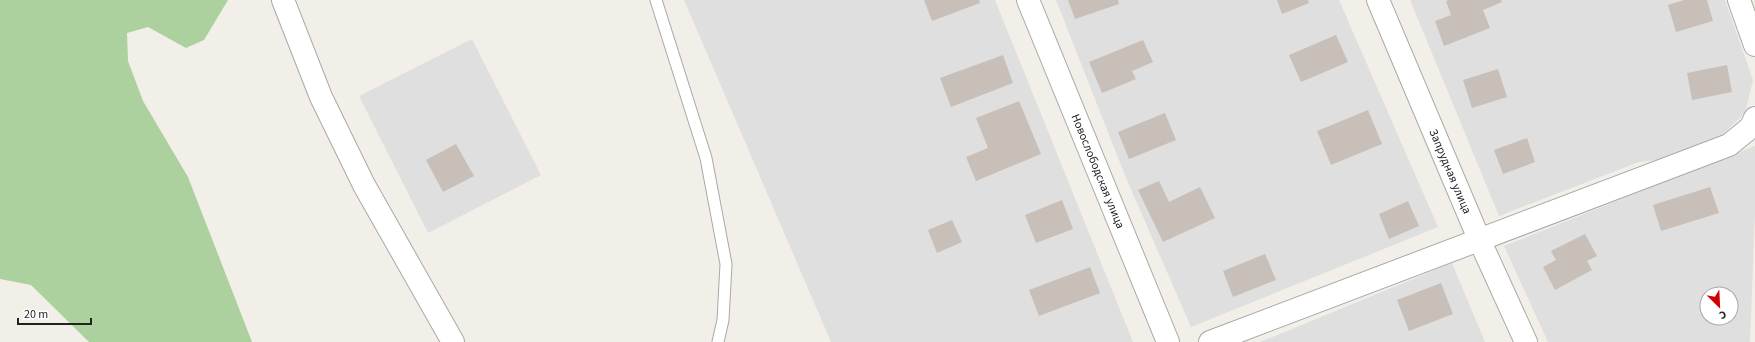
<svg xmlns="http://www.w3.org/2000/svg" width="1755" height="342" font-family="'Source Sans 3',sans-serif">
<rect width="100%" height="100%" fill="#f2efe9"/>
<!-- residential -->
<g fill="#e0dfdf" fill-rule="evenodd">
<polygon points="684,0 995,0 1133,342 831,342"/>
<polygon points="1056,0 1339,0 1438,227 1191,327 1126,178"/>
<polygon points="1410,0 1725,0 1753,80 1745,113 1720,137 1665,159 1639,162 1499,216"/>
<polygon points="472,39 541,175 428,233 359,96"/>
<path d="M1755,146V213L1750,342H1548L1504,246ZM1707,294H1731V318H1707Z"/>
<polygon points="1452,263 1485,342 1260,342"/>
</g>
<!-- forest -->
<polygon fill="#add19e" points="0,0 228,0 204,40 186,48 148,27 127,33 128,61 143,101 188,177 252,342 89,342 31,285 0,279"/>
<!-- building -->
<g fill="#c7bfb8">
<polygon points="924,0 979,0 980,3 932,21"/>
<polygon points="1068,0 1118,0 1119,4 1075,19"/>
<polygon points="1277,0 1308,0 1309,3 1282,14"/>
<polygon points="1449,0 1501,0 1502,2 1483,10 1490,28 1444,46 1435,21 1451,15 1446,1"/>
<polygon points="1684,0 1707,0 1713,21 1676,32 1668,5"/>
<polygon points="1336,35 1348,62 1301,82 1289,55"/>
<polygon points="1143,40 1153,62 1132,71 1136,79 1102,93 1089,62"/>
<polygon points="1003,55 1013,83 951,107 940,78"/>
<polygon points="1727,65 1732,92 1692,100 1687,73"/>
<polygon points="1498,69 1507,97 1472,108 1463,80"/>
<polygon points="1019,101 1041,154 976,181 966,157 988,148 976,118"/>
<polygon points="1368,110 1382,144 1331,165 1317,131"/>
<polygon points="1165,113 1176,140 1129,159 1118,132"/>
<polygon points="1527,138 1535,162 1503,174 1494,150"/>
<polygon points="456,144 474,176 443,192 426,160"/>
<polygon points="1159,181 1169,202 1200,187 1215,218 1163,242 1138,190"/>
<polygon points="1710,187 1719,213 1661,231 1653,205"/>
<polygon points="1062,200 1073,229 1036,243 1025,215"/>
<polygon points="1408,201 1419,226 1389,239 1379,214"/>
<polygon points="952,220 962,242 937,253 928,230"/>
<polygon points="1585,234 1597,256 1587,261 1592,270 1555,290 1543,267 1556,260 1551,251"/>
<polygon points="1265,254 1276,280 1233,297 1223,271"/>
<polygon points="1090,267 1100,293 1039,316 1029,290"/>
<polygon points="1441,283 1453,314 1409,331 1397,300"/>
</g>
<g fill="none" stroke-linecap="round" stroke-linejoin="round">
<defs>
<polyline id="lane" points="656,0 706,158 726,264 723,320 718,342"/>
<g id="street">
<polyline points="283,0 321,97 364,185 453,342"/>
<path id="s1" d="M1028,0L1168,342"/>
<path id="s2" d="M1378,0L1479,239L1526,342"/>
<polyline points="1739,0 1755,45"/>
<polyline points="1210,342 1729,145 1751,127 1755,118"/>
</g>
</defs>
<!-- lane casing -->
<use href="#lane" stroke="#a9a9a9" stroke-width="13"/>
<!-- street casing -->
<use href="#street" stroke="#a9a9a9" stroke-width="24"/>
<!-- lane -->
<use href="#lane" stroke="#fff" stroke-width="11"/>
<!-- street -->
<use href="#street" stroke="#fff" stroke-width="22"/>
</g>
<g text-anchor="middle" stroke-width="3.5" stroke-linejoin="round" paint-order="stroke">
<!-- street labels -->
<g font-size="12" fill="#222" stroke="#fff">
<text dy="4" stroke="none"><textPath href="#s1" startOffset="185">Новослободская улица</textPath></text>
<text dy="4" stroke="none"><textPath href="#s2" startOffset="186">Запрудная улица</textPath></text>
</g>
</g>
<!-- north arrow -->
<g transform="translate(1719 306) rotate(156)"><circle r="19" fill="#ffffff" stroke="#a7a7a7"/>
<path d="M0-3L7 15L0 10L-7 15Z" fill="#d40000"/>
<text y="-6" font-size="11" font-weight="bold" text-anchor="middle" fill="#222222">С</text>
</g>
<!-- scale -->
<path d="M18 318v6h73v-6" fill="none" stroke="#222222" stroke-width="2"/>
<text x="24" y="318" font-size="12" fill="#222222" stroke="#ffffff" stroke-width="3" paint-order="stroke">20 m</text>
</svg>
